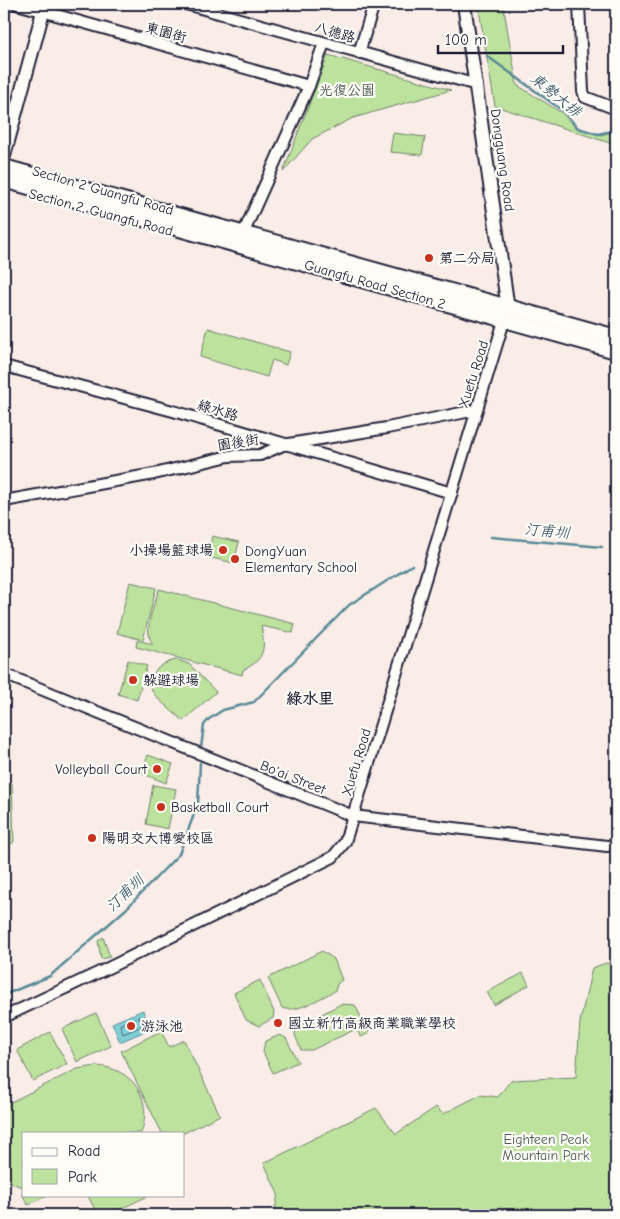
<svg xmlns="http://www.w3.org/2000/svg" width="620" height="1219" font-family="'Comic Neue','LXGW WenKai TC',sans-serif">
<rect width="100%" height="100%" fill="#faede8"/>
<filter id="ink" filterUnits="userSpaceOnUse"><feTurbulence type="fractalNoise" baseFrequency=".02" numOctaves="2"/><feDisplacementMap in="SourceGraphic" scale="10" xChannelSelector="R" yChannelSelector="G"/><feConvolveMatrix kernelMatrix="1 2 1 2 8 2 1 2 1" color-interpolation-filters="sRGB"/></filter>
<g filter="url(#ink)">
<!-- green -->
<g fill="#bce29d" stroke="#6f826c">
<polygon points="478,4 503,4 517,85 562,113 575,127 601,135 616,131 616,145 495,106"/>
<polygon points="328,55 451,90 353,118 312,139 283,172"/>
<polygon points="393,133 425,137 422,155 390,152"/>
<polygon points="208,328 290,352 286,365 272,360 267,377 200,357"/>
<polygon points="212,536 239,542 234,563 207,557"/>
<polygon points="130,582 156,588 143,640 117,633"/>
<path d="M159,589L295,624L293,633L261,626C266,648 265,660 243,670L242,675L136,647L137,640L153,644C142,630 155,605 159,589Z"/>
<polygon points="128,660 147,666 137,700 118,694"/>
<path d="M178,660L189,664L216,692L183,721C174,712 162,704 154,694C141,676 163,661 178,660Z"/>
<polygon points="148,755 173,764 166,783 141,773"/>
<polygon points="12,783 14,842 4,848 4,784"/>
<polygon points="153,785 176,789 168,829 146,824"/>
<polygon points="103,937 110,957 101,959 98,941"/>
<path d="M322,951L334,959L342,980L337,984L335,991C321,997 297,1014 282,1008L268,978Z"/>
<polygon points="606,963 616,965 616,1215 274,1215 278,1194 264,1163 376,1108 396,1134 436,1107 443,1114 480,1095 498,1097 511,1080 576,1077 580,1022 592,968"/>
<polygon points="523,973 529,985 494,1005 487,992"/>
<polygon points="260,980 274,1012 273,1018 259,1026 246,1020 234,993"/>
<polygon points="341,1004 355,1005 369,1033 361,1037 356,1029 312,1050 301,1050 295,1035 295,1028"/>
<polygon points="96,1013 111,1046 77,1062 62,1029"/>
<polygon points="161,1031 169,1047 184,1040 220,1115 184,1133 162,1133 121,1051"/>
<polygon points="50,1032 67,1064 33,1081 17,1050"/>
<polygon points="280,1035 286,1038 298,1062 273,1073 263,1052 265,1041"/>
<path d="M97,1066C132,1068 154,1099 141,1133H24V1188L12,1183L4,1174V1108L11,1102L77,1069Z"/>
<polygon points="24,1193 24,1195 49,1195 28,1205 22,1194"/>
<polygon points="91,1195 150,1195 108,1215 98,1215 88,1196"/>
</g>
<!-- water -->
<polygon fill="#7ecfd4" stroke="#598a97" points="143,1010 150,1029 120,1042 112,1023"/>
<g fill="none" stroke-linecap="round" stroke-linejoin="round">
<!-- shore -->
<polygon stroke="#476778" stroke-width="1" points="139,1017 142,1026 123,1034 120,1025"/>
<!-- stream -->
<g stroke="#598a97" stroke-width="2.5">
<polyline points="487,56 563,111 578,128 598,134 616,130"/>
<polyline points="491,537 602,547"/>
<polyline points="201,748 204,725 209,719 223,710 254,702 349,605 412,565"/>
<polyline points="4,995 50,976 126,909 179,854 198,804 200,763"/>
</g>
<defs>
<g id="minor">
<polyline points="17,4 309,86"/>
<polyline points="186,4 477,85"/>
<polyline points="579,4 583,91 585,97 616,109"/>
<polyline points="359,53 374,4"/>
<polyline points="243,234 309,86 324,43"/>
<polyline points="4,366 173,411 452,493"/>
<polyline points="4,501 154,474 229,456 260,455 283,445 387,428 476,410"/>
<polyline points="4,674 353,816 607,846"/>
<polyline points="4,1017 104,970 333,857 345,842 504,321"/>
</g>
<g id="tertiary">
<polyline points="464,4 508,309 506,316"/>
<polyline points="4,156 45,4"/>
</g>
<g id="secondary">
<polyline points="4,167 616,337"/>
<polyline points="4,180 616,351"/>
</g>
</defs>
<!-- minor casing -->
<use href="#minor" stroke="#22223b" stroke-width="14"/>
<!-- tertiary casing -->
<use href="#tertiary" stroke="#22223b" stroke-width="16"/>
<!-- secondary casing -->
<use href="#secondary" stroke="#22223b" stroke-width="18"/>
<!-- minor -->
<use href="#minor" stroke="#fdfcf7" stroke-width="10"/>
<!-- tertiary -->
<use href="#tertiary" stroke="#fdfcf7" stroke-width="12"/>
<!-- secondary -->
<use href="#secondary" stroke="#fdfcf7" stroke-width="14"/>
</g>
</g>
<!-- markers -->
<g fill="#c8321e" stroke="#fdfcf7" stroke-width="2">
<circle cx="429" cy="258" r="5"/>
<circle cx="223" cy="550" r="5"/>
<circle cx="235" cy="559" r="5"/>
<circle cx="133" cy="680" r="5"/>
<circle cx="157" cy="769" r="5"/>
<circle cx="161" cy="807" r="5"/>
<circle cx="92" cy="838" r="5"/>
<circle cx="278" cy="1023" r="5"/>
<circle cx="131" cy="1026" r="5"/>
</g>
<g text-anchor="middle" stroke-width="4.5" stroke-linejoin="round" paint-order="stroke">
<!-- street labels -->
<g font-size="14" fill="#22223b" stroke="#fdfcf7">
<text transform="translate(166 32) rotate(15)" y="5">東園街</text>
<text transform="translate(335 32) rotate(16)" y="5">八德路</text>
<text transform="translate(503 160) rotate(82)" y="5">Dongguang Road</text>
<text transform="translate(103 190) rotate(16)" y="5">Section 2 Guangfu Road</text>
<text transform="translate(101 212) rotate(15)" y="5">Section 2, Guangfu Road</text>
<text transform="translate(375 284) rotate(16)" y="5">Guangfu Road Section 2</text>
<text transform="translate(473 374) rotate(-72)" y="5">Xuefu Road</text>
<text transform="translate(218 410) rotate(17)" y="5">綠水路</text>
<text transform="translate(238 442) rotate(-9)" y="5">園後街</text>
<text transform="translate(356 762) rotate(-73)" y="5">Xuefu Road</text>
<text transform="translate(293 777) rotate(22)" y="5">Bo'ai Street</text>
</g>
<!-- park labels -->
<g font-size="14" fill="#505c58" stroke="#fdfcf7">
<text x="347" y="95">光復公園</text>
<text x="546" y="1144">Eighteen Peak<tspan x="546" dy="16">Mountain Park</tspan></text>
</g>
<!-- poi labels -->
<g font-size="14" fill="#22223b" stroke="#fdfcf7" text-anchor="start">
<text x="439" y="263">第二分局</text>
<text x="213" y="555" text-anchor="end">小操場籃球場</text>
<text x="245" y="556">DongYuan<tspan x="245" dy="16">Elementary School</tspan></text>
<text x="143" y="685">躲避球場</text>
<text x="147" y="774" text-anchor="end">Volleyball Court</text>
<text x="171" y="812">Basketball Court</text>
<text x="102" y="843">陽明交大博愛校區</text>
<text x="288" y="1028">國立新竹高級商業職業學校</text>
<text x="141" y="1031">游泳池</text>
</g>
<!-- water labels -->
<g font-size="15" font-style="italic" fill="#425f71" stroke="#fdfcf7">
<text transform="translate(556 95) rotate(39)" y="5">東勢大排</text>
<text transform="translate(547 531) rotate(5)" y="5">汀甫圳</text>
<text transform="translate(125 893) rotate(-44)" y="5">汀甫圳</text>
</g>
<!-- quarter labels -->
<g font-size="16" font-weight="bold" fill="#22223b" stroke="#fdfcf7">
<text x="310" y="704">綠水里</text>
</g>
</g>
<!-- margin -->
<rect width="620" height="1219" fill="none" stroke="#fdfcf7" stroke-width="20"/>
<rect x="10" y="10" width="600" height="1199" fill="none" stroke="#22223b" stroke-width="2" filter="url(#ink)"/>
<!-- legend -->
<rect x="22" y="1132" width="162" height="65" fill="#fdfcf7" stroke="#a5a5ac"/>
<rect x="32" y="1148" width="25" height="8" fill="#fdfcf7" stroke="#a5a5ac"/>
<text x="68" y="1156" font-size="15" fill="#22223b">Road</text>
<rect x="32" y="1169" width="25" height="15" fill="#bce29d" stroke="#a5a5ac"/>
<text x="68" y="1182" font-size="15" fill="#22223b">Park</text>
<!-- scale -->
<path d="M438 45v8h125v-8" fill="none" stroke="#22223b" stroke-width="2.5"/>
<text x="445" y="45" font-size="15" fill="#22223b" stroke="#fdfcf7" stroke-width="4" paint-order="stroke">100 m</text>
</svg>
